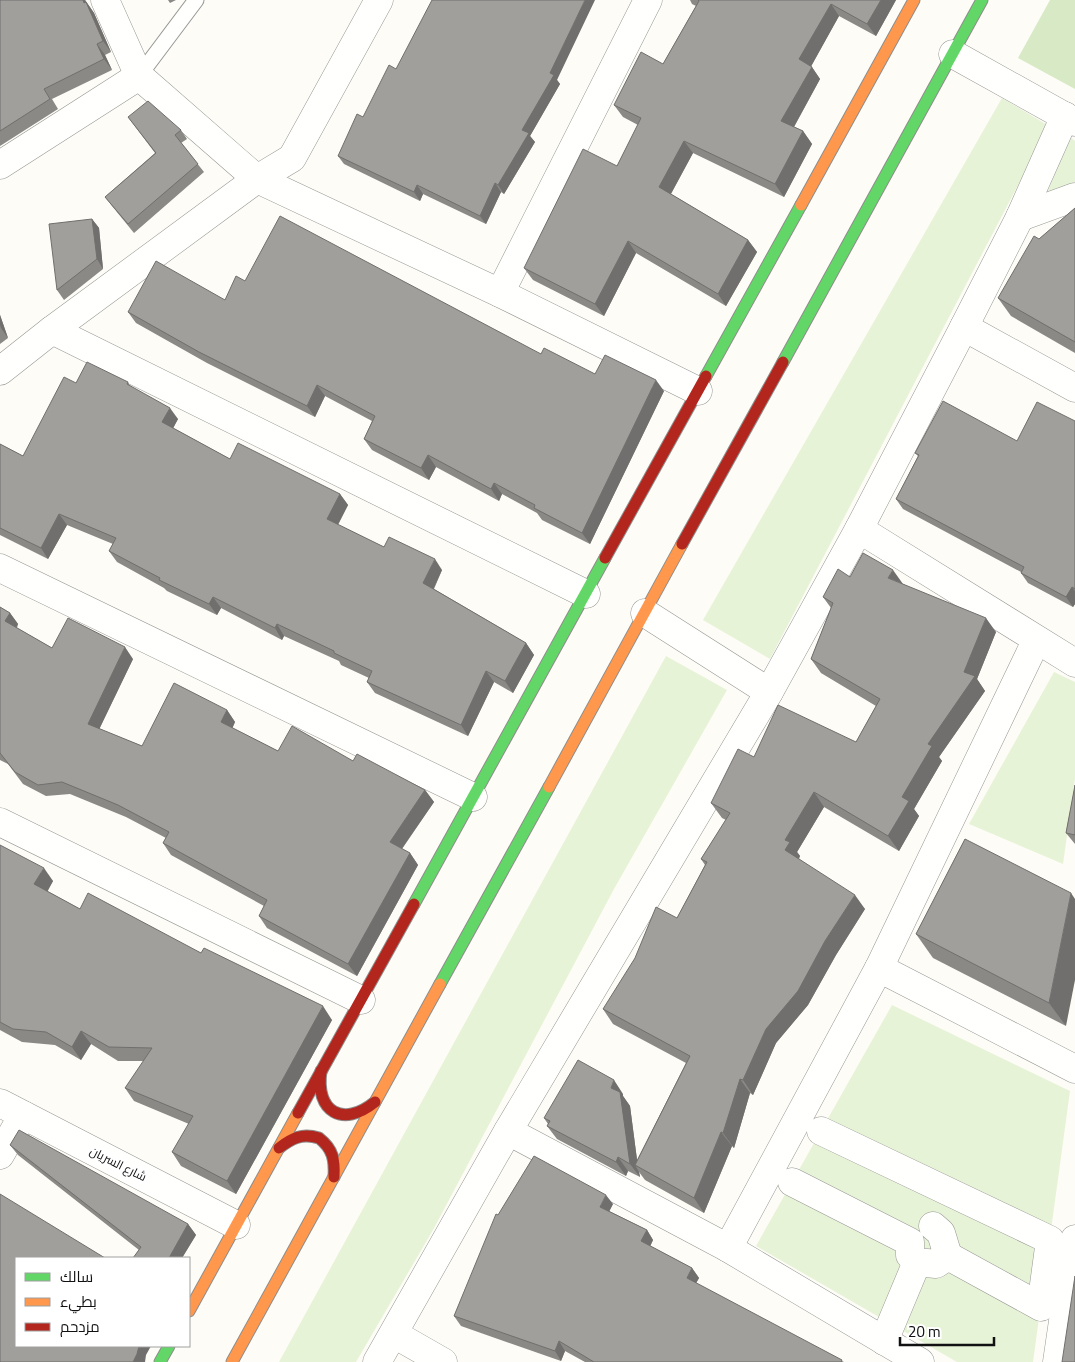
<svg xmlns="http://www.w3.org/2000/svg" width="1075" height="1362" font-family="Georgia,Cairo,serif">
<rect width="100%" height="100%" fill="#fdfcf7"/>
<!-- green -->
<g fill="#e7f3d7">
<polygon points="1002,98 1049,126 770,659 703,620"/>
<polygon points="1070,137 1075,141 1075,182 1047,193"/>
<polygon points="666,656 727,690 614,889 433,1230 356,1362 279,1362"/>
<polygon points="1054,672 1075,682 1075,779 1063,864 969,824"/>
<polygon points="892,1005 1070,1091 1033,1362 957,1362 756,1246"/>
</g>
<!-- forest -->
<polygon fill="#d8eac5" points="1050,0 1075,0 1075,89 1018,58"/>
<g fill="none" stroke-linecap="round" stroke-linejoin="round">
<defs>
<polyline id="lane" points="139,76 196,0"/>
<g id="street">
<polyline points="105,0 139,76 257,179 500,293 698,391"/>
<polyline points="953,54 1075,122"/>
<polyline points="0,165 139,76"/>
<polyline points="1020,217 1075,197"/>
<polyline points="500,293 648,0"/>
<polyline points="964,327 1075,388"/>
<polyline points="52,330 586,594"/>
<polyline points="0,371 52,330 257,179 292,158 379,0"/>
<polyline points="859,529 1075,663"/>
<polyline points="0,568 473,797"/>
<polyline points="645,613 769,692"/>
<polyline points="0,822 361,1000"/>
<polyline points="879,968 1075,1069"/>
<polyline points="0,1103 236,1225"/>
<polyline points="508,1131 728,1248 920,1362"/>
<polyline points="821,1131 1050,1240 1041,1307 948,1256"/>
<polyline points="0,1155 23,1115"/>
<polyline points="792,1182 910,1242 910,1255 917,1262 936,1264 948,1256 941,1233 933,1226"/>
<polyline points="728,1248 879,968 1036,641"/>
<polyline points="394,1334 443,1362"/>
<polyline points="884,1341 917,1262"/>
<polyline points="377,1362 508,1131 769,692 859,529 964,327 1020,217 1065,116"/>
<polyline points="1057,1362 1075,1239"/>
</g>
<g id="fast">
<polyline points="783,362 982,0"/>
<polyline points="706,376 801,205"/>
<polyline points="414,904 605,558"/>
<polyline points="440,984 549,787"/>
<polyline points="160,1362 169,1346"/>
</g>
<g id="slow">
<polyline points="801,205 914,0"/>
<polyline points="549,787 682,544"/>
<polyline points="189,1311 298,1113"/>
<polyline points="232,1362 440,984"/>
</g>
<g id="jam">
<polyline points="682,544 783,362"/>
<polyline points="605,558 706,376"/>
<path d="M321,1071C315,1112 343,1128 375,1102"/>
<polyline points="298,1113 414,904"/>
<path d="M279,1148C292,1138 302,1133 319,1138C333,1149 335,1160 334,1177"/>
</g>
</defs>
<!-- lane casing -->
<use href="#lane" stroke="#979795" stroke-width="17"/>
<!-- street casing -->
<use href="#street" stroke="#979795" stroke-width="29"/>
<!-- fast casing -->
<use href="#fast" stroke="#8e8d8b" stroke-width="13"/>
<!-- slow casing -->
<use href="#slow" stroke="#8e8d8b" stroke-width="13"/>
<!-- jam casing -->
<use href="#jam" stroke="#8e8d8b" stroke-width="13"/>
<!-- lane -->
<use href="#lane" stroke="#fffffe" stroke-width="15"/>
<!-- street -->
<use href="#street" stroke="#fffffe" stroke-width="28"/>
<!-- fast -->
<use href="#fast" stroke="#63d668" stroke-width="11"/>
<!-- slow -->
<use href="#slow" stroke="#ff974d" stroke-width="11"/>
<!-- jam -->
<use href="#jam" stroke="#b3261e" stroke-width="11"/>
</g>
<!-- wall -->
<g fill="#8a8986">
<polygon points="0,0 85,0 94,13 111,52 105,55 112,70 52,99 58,109 0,146"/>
<polygon points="168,0 176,0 170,3"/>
<polygon points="690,0 896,0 876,36 839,16 811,66 820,79 794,127 803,131 812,144 784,197 693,153 671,194 748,240 757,252 726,306 636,253 604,316 533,280 524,268 617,166 638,125 623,117 614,105 663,64 696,6 692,4"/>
<polygon points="396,69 557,80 560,84 530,136 535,142 504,194 501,192 486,224 423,194 420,201 344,164 338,156"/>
<polygon points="128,117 181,130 187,139 181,143 204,172 134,233 112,206 105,197 155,153"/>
<polygon points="1075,208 1075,353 1011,316 998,298 1039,239"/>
<polygon points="92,219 99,228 103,269 64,300 57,290"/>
<polygon points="245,281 541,354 595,374 664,391 590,544 542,520 537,513 502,494 499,501 436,467 429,480 372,450 364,439 372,421 325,396 315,417 207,363 136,323 128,312 225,300"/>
<polygon points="0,315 8,338 0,344"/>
<polygon points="128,382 130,386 178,419 173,428 230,459 340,494 348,505 338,525 384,547 442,570 434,589 526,643 534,655 513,693 494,682 468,736 375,693 367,682 369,678 341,665 339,661 284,636 282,640 221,608 217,615 167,591 164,588 117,562 109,551 113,544 67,525 48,559 0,535 0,444 23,456 76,383"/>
<polygon points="1075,421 1075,604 1073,607 1028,583 1021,573 1021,572 903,509 896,499 918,456 915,453 1017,441"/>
<polygon points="850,577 903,584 996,632 977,679 985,691 939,757 942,761 914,809 919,816 899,851 824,807 797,852 800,856 799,859 865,909 836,955 808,1005 776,1043 753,1095 750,1093 734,1148 732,1146 704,1213 645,1180 639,1172 640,1177 628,1171 626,1176 557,1139 547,1126 548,1124 544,1118 623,1094 623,1096 630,1106 637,1160 686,1063 613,1024 603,1009 677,918 705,865 701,859 726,820 722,818 711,803 754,757 856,742 876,706 821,673 811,659 831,608 823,597"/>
<polygon points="0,607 10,613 18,624 17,628 52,648 133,659 99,729 142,746 227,710 235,722 232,728 278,751 353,761 425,790 434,802 402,849 410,853 418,865 357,976 267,928 259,916 264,906 171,855 163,843 166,838 126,817 70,794 46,796 23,784 8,764 0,760"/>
<polygon points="1075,785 1075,844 1066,833"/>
<polygon points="965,839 1066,1026 933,958 916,934"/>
<polygon points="0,845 53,881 47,891 80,909 201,953 332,1020 236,1194 181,1166 172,1152 189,1124 134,1101 125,1088 144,1061 118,1061 91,1044 81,1060 55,1045 22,1042 0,1030"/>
<polygon points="10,1145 188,1224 196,1235 182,1258 133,1258 139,1250 18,1155"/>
<polygon points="613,1204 609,1211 647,1230 653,1240 650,1246 692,1268 699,1278 696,1283 844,1362 585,1362 565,1351 561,1361 461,1326 454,1316 498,1215"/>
</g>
<!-- shaded-wall -->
<g fill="#716f6d">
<polygon points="83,0 85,0 94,13 111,52 103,41"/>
<polygon points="585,0 595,0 557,80 560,84 530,136 535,142 504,194 498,185 522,130"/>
<polygon points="881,0 896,0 876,36 867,24"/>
<polygon points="831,4 839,16 808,72 799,59"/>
<polygon points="97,44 105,55 112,70 104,59"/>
<polygon points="812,67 820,79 790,134 781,121"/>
<polygon points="803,131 812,144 784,197 775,184"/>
<polygon points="684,141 693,153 668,199 659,187"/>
<polygon points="495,183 501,192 486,224 480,216"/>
<polygon points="417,185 423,194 420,201 414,192"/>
<polygon points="92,219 99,228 103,269 97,259"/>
<polygon points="748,240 757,252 726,306 718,294"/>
<polygon points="628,241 636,253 604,316 595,304"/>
<polygon points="0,315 8,338 1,328 0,325"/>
<polygon points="656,380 664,391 590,544 582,533"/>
<polygon points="317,385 325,396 315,417 307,406"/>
<polygon points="170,408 178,419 170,434 162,422"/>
<polygon points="428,455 436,467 429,480 421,468"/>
<polygon points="494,483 502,494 499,501 491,489"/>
<polygon points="340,494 348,505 335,530 327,519"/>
<polygon points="59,514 67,525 48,559 41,548"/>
<polygon points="435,559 442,570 431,594 423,583"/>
<polygon points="893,570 903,584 888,578"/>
<polygon points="1072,587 1075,591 1075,604 1073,607 1066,597"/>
<polygon points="213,597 221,608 217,615 209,604"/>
<polygon points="10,613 18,624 13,633 5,621"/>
<polygon points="986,618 996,632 977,679 985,691 939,757 942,761 914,809 919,816 899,851 888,836 902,797 928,744 964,672"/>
<polygon points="277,624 284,636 282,640 275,628"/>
<polygon points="526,643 534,655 513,693 505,681"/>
<polygon points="125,647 133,659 96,736 88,724"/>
<polygon points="486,671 494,682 468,736 461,725"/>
<polygon points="227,710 235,722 230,734 221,722"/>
<polygon points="425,790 434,802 398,854 390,842"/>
<polygon points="814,792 824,807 797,852 800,856 795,865 785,850 785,840"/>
<polygon points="410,853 418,865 357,976 348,964"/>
<polygon points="44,868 53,881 44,898 34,884"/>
<polygon points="1071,893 1075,899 1075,980 1066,1026 1049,1003"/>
<polygon points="855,895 865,909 836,955 808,1005 776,1043 753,1095 743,1080 766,1029 825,941"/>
<polygon points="323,1006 332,1020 236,1194 227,1181"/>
<polygon points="81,1031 91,1044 81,1060 72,1047"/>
<polygon points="740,1079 750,1093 734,1148 723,1133"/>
<polygon points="614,1080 623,1094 623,1096 630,1106 638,1167 635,1165 639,1172 640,1177 630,1164 611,1088"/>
<polygon points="721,1132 732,1146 704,1213 694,1198"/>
<polygon points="618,1157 628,1171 626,1176 616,1162"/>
<polygon points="606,1195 613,1204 607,1216 600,1207"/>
<polygon points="188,1224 196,1235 182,1258 169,1258"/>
<polygon points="647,1230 653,1240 648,1251 641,1241"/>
<polygon points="692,1268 699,1278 694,1287 687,1278"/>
<polygon points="559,1341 565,1351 561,1361 555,1351"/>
<polygon points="139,1346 151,1346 146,1355 145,1362 133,1362"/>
</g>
<!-- building -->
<g fill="#a19f9c" stroke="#716f6d">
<polygon points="0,0 83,0 84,3 86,2 103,41 97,44 104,59 44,89 50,99 0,131"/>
<polygon points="432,0 585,0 550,73 554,75 522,130 529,133 498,185 495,183 480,216 417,185 414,192 338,156 357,114 363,117 389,65 396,69"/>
<polygon points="698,0 881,0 867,24 831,4 799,59 812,67 781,121 803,131 775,184 684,141 659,187 748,240 718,294 628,241 595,304 524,268 583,149 617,166 641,118 614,105 641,52 663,64 699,1"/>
<polygon points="148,101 181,130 175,135 198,164 128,224 105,197 156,153 128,117"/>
<polygon points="1075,208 1075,342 998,298 1034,236 1039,239"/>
<polygon points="280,216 541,354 544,348 595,374 605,355 656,380 582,533 534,508 535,505 494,483 491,489 428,455 421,468 364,439 375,416 317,385 307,406 199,352 128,312 156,261 225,300 236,276 245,281"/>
<polygon points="92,219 97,259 57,290 49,224"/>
<polygon points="87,362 128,382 127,384 170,408 162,422 230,459 238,443 340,494 327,519 384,547 389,537 435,559 423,583 526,643 505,681 486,671 461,725 367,682 372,671 334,653 334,651 277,624 275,628 213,597 209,604 159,580 160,578 109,551 116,538 59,514 41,548 0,528 0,444 23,456 64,377 76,383"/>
<polygon points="943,401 1017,441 1037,402 1075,421 1075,589 1072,587 1066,597 1021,573 1024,567 896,499 919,455 915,453"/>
<polygon points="863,553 893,570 888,578 986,618 964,672 975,676 928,744 932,746 902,797 909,801 888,836 814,792 785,840 790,842 785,850 855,895 825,941 798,991 766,1029 743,1080 740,1079 723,1133 721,1132 694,1198 635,1165 690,1056 603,1009 635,958 656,907 677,918 707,862 701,859 730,813 711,803 738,749 754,757 778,705 856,742 880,699 811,659 833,603 823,597 838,569 850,577"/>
<polygon points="0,607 10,613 5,621 52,648 68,618 125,647 88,724 142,746 174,683 227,710 221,722 278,751 292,726 353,761 357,754 425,790 390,842 410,853 348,964 259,916 267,900 163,843 169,832 118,805 62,782 38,785 15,772 0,753"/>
<polygon points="1075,785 1075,835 1066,833"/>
<polygon points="965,839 1071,893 1049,1003 916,934"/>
<polygon points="0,845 44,868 34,884 80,909 88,893 201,953 204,948 323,1006 227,1181 172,1152 193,1116 125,1088 152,1048 109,1047 81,1031 72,1047 46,1032 13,1029 0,1022"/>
<polygon points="578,1060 614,1080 611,1088 620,1092 630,1164 618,1157 616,1162 547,1126 550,1121 544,1118"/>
<polygon points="19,1130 188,1224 169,1258 133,1258 141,1247 10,1145"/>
<polygon points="534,1156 606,1195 600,1207 647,1230 641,1241 692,1268 687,1278 842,1360 841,1362 594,1362 559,1341 555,1351 454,1316 496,1214 498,1215"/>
<polygon points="0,1194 105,1258 16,1258 16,1346 139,1346 137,1354 133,1362 0,1362"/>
<polygon points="1075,1276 1075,1362 1062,1362"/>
</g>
<g text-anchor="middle" stroke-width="5" stroke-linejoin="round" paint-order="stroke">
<!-- street labels -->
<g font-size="12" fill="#111" stroke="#fff">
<text transform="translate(118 1164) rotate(27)" y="4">شارع السريان</text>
</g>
</g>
<!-- legend -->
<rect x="15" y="1257" width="175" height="90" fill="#ffffff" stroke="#a0a0a0"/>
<rect x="25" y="1273" width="25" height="8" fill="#63d668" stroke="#a0a0a0"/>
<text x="60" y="1282" font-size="15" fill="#111111">سالك</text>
<rect x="25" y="1298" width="25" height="8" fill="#ff974d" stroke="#a0a0a0"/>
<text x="60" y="1307" font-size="15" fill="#111111">بطيء</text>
<rect x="25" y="1323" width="25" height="8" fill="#b3261e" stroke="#a0a0a0"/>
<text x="60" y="1332" font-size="15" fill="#111111">مزدحم</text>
<!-- scale -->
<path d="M900 1337v8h94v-8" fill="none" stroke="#111111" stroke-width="2.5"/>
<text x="908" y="1337" font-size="15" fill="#111111" stroke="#ffffff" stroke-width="4" paint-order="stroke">20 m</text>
</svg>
